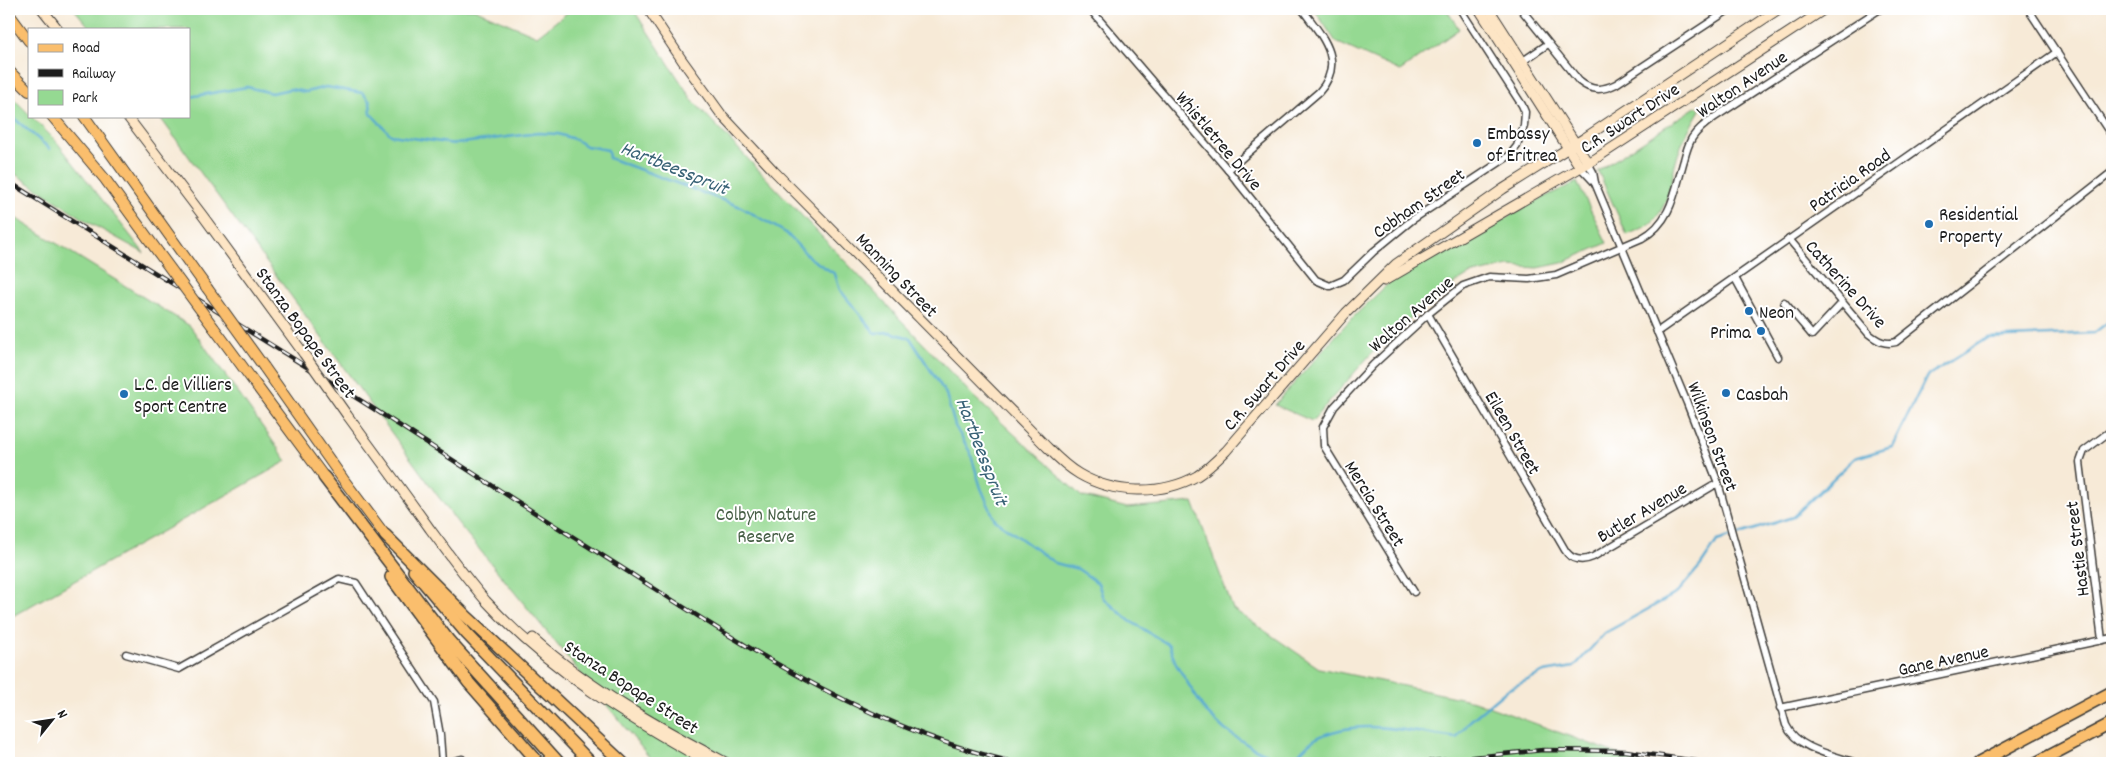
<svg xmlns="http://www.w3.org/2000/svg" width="2121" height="772" font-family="Dekko,sans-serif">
<rect width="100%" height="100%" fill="#fff"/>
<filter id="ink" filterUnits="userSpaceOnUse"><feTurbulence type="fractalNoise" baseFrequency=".02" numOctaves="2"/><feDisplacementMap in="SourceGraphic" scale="10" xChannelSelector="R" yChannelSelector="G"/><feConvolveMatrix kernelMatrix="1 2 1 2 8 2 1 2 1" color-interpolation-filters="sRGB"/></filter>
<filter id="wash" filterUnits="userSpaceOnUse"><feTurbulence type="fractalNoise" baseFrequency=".0096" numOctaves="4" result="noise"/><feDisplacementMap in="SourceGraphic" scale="20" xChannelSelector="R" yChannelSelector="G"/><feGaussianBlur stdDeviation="1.12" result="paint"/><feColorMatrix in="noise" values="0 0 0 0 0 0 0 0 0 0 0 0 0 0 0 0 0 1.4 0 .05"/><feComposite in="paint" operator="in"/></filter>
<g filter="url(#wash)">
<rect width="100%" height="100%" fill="#f7ead7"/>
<!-- green -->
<g fill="#95d992" stroke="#587a57">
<polygon points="74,9 474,9 537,36 572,9 633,9 693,101 974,397 1081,496 1127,508 1193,502 1233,609 1319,668 1474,701 1642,763 654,763 457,522 159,116 189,116 189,29 91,29"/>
<polygon points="1314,9 1446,9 1459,29 1400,71 1336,42"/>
<polygon points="9,94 56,141 144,253 90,223 9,170"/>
<path d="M1697,106L1700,110C1692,124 1684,137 1679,152C1670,177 1672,203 1651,223C1645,228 1635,231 1627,235L1598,171Z"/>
<polygon points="1577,182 1607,243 1562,263 1538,268 1509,266 1469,275 1433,297 1370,355 1312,421 1275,405 1347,323 1391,281 1540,199"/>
<polygon points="9,214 190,326 287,461 9,618"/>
</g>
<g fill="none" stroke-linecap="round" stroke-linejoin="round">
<!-- stream -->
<g stroke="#55a9d1" stroke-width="2.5">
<path d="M189,97L247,87L272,93L290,89L306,92L326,87L363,93L370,102L371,114L391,135L455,144L538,133L558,134L574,139L586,146L608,150L609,158L741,207L786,233L810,258L835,274L840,290L875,333L890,332L910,338L946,394L955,426L970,452L981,488L995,520L1055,563L1078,569L1098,583L1103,598L1130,621L1169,645L1176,664L1205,711L1225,730L1251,747L1277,759L1295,758C1301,752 1307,744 1315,739C1358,716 1410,732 1456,738L1470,721L1507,690L1544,672L1574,667L1605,633L1677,593L1701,565L1717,541L1793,517L1855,458L1892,447L1927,376L1987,338L2094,333L2112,319"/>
<polyline points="9,114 50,149"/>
</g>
</g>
</g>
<g filter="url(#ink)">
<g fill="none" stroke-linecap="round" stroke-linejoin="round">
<defs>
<g id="street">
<polyline points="1090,9 1228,170 1316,280 1330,286 1344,280 1373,252 1412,220 1509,156 1517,146 1524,126 1525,112 1522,105 1460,9"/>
<path d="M1521,9L1579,81C1591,91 1602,91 1616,84L1730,9"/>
<polyline points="2028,9 2112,136"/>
<polyline points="1523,61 1548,44"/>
<path d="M1588,163L1593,172L1595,183L1687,403L1718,483L1786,725C1797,749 1833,755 1856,763"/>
<polyline points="1580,167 1595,183"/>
<path d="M1228,170L1319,92C1347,61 1321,35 1302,9"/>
<path d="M1789,239L1869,334C1878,341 1885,345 1896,342L2112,172"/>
<polyline points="1735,278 1778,357"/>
<polyline points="1784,302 1812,335 1842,303"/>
<path d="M1428,314L1565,550C1571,560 1582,562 1593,557L1718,483"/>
<polyline points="1657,332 2057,52"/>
<path d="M1414,592L1324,446L1323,427L1334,407L1373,365L1428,314L1463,286L1489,277L1529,279L1556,275L1642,238C1672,222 1675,190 1684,160C1686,152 1688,145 1692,138C1698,129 1706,123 1715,117L1880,9"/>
<polyline points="2102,640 2080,462 2084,451 2112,430"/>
<polyline points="126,654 179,669 339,579 356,583 434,702 440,735 442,763"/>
<polyline points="1780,708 2112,638"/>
<polyline points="447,763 462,759"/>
</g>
<g id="secondary">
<polyline points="42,9 58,29"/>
<path d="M648,9L682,60L721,114L774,171L1044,444C1055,455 1065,466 1079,474C1113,494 1161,496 1197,476C1208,469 1217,460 1226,451L1346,313L1396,264L1503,189L1583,139L1779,9"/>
<polyline points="1479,9 1580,167"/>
<polyline points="1489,9 1588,163"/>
<polyline points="127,116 203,216 304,354"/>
<polyline points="1384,281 1595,159 1825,9"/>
<path d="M347,415C375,453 403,491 430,529C448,553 466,578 486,601C549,670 628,718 709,763"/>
<path d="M533,638C590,689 660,728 727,763"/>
</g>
<g id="primary">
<polyline points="9,14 29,41"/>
<polyline points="9,71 29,91"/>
<polyline points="52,116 105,179 158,252"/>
<polyline points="84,116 207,288"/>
<polyline points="214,328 324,477"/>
<polyline points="264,367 343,479 385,535"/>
</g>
<g id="highway">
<polyline points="324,477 449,641 559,763"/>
<polyline points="385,535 465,615 623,763"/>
<polyline points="414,571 467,634 591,763"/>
<polyline points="391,577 469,683 539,763"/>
<polyline points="1978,763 2112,692"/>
<polyline points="2036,763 2112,723"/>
</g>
</defs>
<!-- street casing -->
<use href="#street" stroke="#3d3b38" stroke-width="9"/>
<!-- secondary casing -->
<use href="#secondary" stroke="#3d3b38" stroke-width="11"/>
<!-- primary casing -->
<use href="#primary" stroke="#3d3b38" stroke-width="12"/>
<!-- highway casing -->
<use href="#highway" stroke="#3d3b38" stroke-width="14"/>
<!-- street -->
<use href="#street" stroke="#fff" stroke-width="6"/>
<!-- secondary -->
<use href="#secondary" stroke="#fde5c5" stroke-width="9"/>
<!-- primary -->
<use href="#primary" stroke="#fabe6d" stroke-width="10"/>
<!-- highway -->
<use href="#highway" stroke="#fabe6d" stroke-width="11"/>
<defs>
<g id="rail">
<path d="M9,182C127,256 245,328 363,402C430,445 497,489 565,532C709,621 849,725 1017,763"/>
<polyline points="1416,763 1543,750 1626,751 1710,763"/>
</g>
</defs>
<!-- rail casing -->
<use href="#rail" stroke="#1c1c1c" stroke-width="4.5"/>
<!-- rail -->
<use href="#rail" stroke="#fff" stroke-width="2.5" stroke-dasharray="8" stroke-linecap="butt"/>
<defs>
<polyline id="secondary-bridge" points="304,354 347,415"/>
<g id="primary-bridge">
<polyline points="158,252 214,328"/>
<polyline points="207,288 264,367"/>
</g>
</defs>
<!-- secondary-bridge casing -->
<use href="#secondary-bridge" stroke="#3d3b38" stroke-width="11" stroke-linecap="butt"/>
<!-- primary-bridge casing -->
<use href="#primary-bridge" stroke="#3d3b38" stroke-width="12" stroke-linecap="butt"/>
<!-- secondary-bridge -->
<use href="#secondary-bridge" stroke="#fde5c5" stroke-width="9"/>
<!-- primary-bridge -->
<use href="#primary-bridge" stroke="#fabe6d" stroke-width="10"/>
</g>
</g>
<!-- markers -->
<g fill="#1f6fb2" stroke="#fff" stroke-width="2">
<circle cx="1477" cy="143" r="5"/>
<circle cx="1929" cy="224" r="5"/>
<circle cx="1749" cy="311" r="5"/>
<circle cx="1761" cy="331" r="5"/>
<circle cx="1726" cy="393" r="5"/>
<circle cx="124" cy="394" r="5"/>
</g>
<g text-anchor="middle" stroke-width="4" stroke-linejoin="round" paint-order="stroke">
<!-- street labels -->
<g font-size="19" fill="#1c1c1c" stroke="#fff">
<text transform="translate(1741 83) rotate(-34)" y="7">Walton Avenue</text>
<text transform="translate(1629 117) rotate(-33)" y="7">C.R. Swart Drive</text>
<text transform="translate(1220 140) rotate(50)" y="7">Whistletree Drive</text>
<text transform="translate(1849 179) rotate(-35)" y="7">Patricia Road</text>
<text transform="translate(1418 202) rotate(-35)" y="7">Cobham Street</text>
<text transform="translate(898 274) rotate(46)" y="7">Manning Street</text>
<text transform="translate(1847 283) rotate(48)" y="7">Catherine Drive</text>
<text transform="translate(1410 313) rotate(-41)" y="7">Walton Avenue</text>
<text transform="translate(307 332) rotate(54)" y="7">Stanza Bopape Street</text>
<text transform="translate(1263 384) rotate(-49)" y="7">C.R. Swart Drive</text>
<text transform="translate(1514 432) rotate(60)" y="7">Eileen Street</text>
<text transform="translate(1714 436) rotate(70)" y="7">Wilkinson Street</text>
<text transform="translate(1376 503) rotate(58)" y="7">Mercia Street</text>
<text transform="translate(1641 511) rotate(-31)" y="7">Butler Avenue</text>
<text transform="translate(2076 549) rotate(-97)" y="7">Hastie Street</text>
<text transform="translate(1943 659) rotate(-12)" y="7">Gane Avenue</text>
<text transform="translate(632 686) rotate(33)" y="7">Stanza Bopape Street</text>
</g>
<!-- poi labels -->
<g font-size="19" fill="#1c1c1c" stroke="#fff" text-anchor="start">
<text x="1487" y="139">Embassy<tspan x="1487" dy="22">of Eritrea</tspan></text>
<text x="1939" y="220">Residential<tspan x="1939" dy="22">Property</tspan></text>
<text x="1759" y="318">Neon</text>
<text x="1751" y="338" text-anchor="end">Prima</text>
<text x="134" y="390">L.C. de Villiers<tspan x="134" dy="22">Sport Centre</tspan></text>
<text x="1736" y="400">Casbah</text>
</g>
<!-- park labels -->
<g font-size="19" fill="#465e45" stroke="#fff">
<text x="766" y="520">Colbyn Nature<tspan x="766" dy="22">Reserve</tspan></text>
</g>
<!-- water labels -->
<g font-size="20" font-style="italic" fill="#386276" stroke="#fff">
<text transform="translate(675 167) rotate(22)" y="7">Hartbeesspruit</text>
<text transform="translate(983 451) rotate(69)" y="7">Hartbeesspruit</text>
</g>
</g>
<!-- margin -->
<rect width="2121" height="772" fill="none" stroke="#fff" stroke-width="30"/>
<!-- legend -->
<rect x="28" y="28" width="162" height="90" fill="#ffffff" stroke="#a4a4a4"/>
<rect x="38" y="44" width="25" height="8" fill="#fabe6d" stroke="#a4a4a4"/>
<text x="72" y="52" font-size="15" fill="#1c1c1c">Road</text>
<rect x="38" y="69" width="25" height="8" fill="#1c1c1c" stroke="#a4a4a4"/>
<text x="72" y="78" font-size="15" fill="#1c1c1c">Railway</text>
<rect x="38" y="90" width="25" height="15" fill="#95d992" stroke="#a4a4a4"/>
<text x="72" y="102" font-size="15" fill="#1c1c1c">Park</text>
<!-- north arrow -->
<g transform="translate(52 720) rotate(60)" stroke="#ffffff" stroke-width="4" paint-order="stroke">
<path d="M0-4L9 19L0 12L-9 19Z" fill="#1c1c1c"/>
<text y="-8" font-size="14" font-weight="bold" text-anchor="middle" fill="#1c1c1c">N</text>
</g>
</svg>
